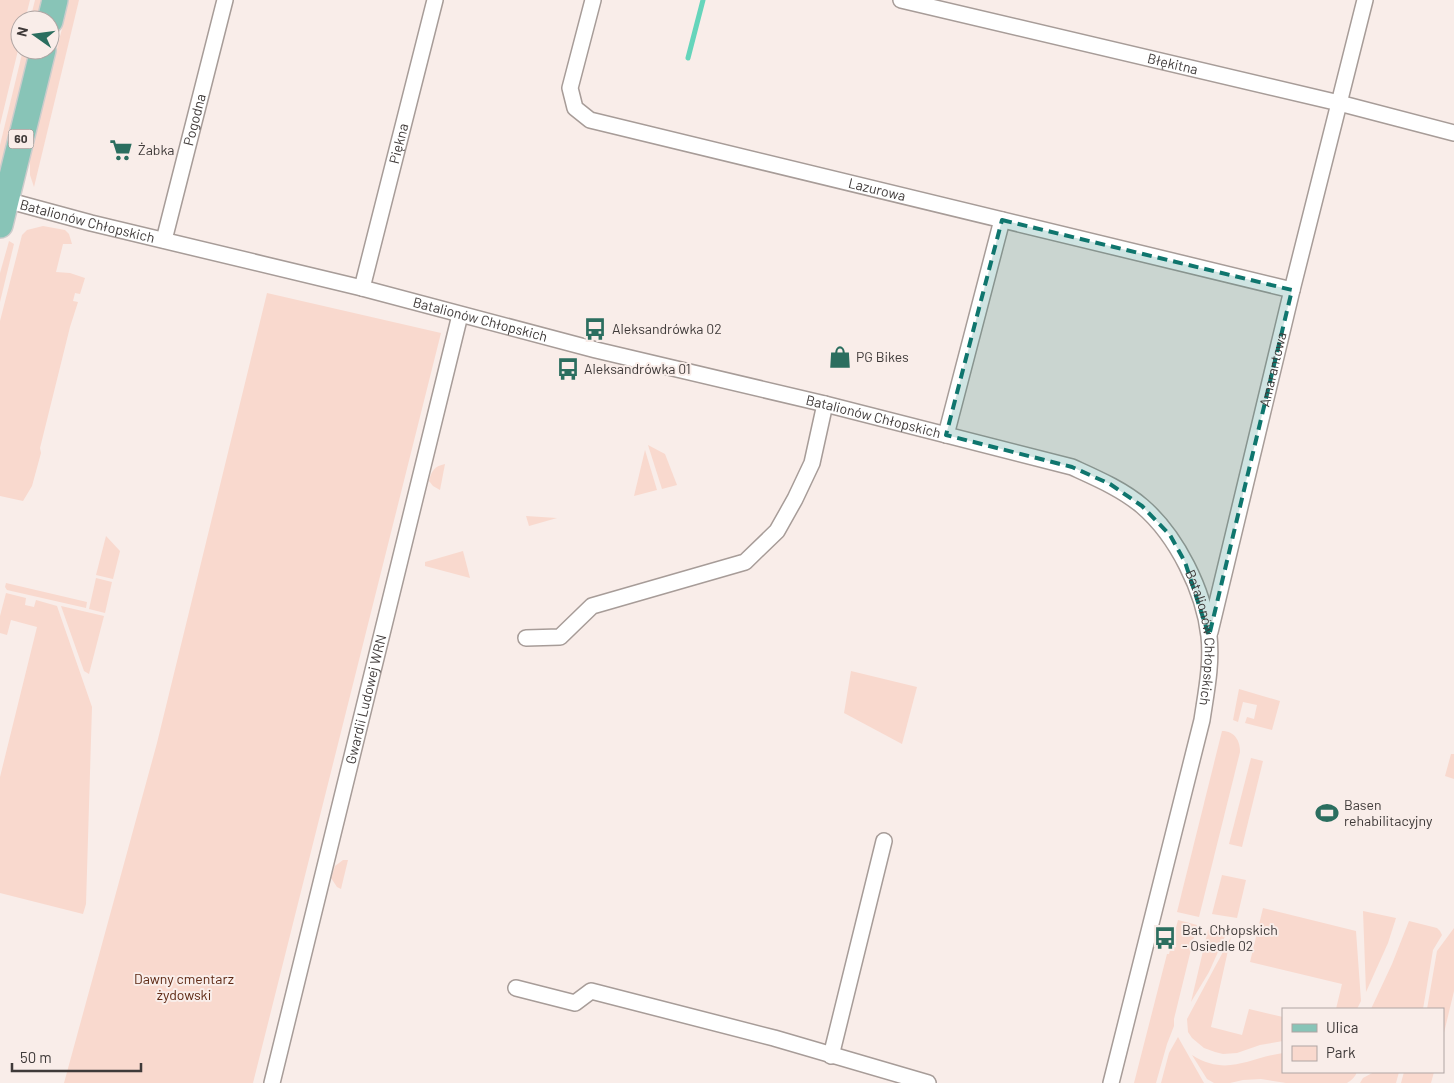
<svg xmlns="http://www.w3.org/2000/svg" width="1454" height="1083" font-family="Barlow,sans-serif">
<rect width="100%" height="100%" fill="#f9ede9"/>
<!-- green -->
<g fill="#f9d9ce">
<polygon points="0,0 30,0 25,20 20,20 20,42 0,125"/>
<polygon points="35,0 42,0 37,20 30,20"/>
<polygon points="69,0 79,0 34,187 30,175 30,158"/>
<polygon points="23,50 30,50 0,174 0,145"/>
<polygon points="43,226 65,230 69,234 72,244 63,244 56,272 70,273 85,278 80,294 75,293 73,301 78,302 70,327 40,448 41,453 32,486 23,501 0,496 0,321 22,235 27,230"/>
<polygon points="9,241 14,244 0,302 0,273"/>
<polygon points="267,293 441,333 253,1083 64,1083 157,743"/>
<polygon points="648,445 665,454 677,485 662,489"/>
<polygon points="645,450 657,490 634,496"/>
<path d="M445,464L440,490L433,486L429,481C431,471 435,466 445,464Z"/>
<polygon points="526,516 557,518 529,526"/>
<polygon points="106,536 120,551 113,579 96,575"/>
<polygon points="463,551 470,578 425,566 425,562"/>
<polygon points="96,578 112,582 105,613 89,609"/>
<polygon points="6,583 87,602 86,608 7,590 5,587"/>
<polygon points="6,593 26,598 25,605 34,607 36,600 57,606 92,707 86,904 83,914 0,893 0,777 37,627 11,620 7,635 0,633 0,616"/>
<polygon points="61,606 104,616 89,674 84,671"/>
<polygon points="851,671 917,687 902,744 844,713"/>
<polygon points="1239,689 1280,701 1272,730 1245,723 1247,717 1254,719 1257,705 1243,702 1238,722 1233,720"/>
<path d="M1222,731C1235,731 1240,741 1240,752L1199,917L1177,912Z"/>
<polygon points="1451,754 1454,754 1454,779 1445,776"/>
<polygon points="1251,758 1263,761 1242,847 1229,844"/>
<polygon points="343,860 348,860 341,889 337,887 331,878 335,866"/>
<polygon points="1222,875 1246,880 1237,918 1212,914"/>
<polygon points="1263,908 1356,931 1361,1001 1357,1009 1336,1009 1342,984 1250,962"/>
<polygon points="1363,911 1396,918 1388,943 1366,992"/>
<polygon points="1178,920 1197,925 1174,1019 1174,1026 1167,1044 1156,1083 1134,1083 1167,954 1169,954"/>
<polygon points="1409,921 1437,928 1440,931 1442,935 1433,950 1423,1009 1371,1009 1392,964"/>
<polygon points="1454,928 1454,991 1443,1037 1443,1009 1427,1009 1437,951"/>
<polygon points="1208,930 1226,934 1209,972 1191,1002"/>
<polygon points="1231,937 1211,1027 1242,1035 1249,1009 1283,1017 1283,1041 1260,1045 1237,1053 1223,1054 1215,1052 1204,1048 1192,1038 1188,1032 1187,1019"/>
<polygon points="1178,1037 1204,1083 1161,1083 1169,1053"/>
<path d="M1283,1053V1072H1357C1355,1077 1352,1080 1347,1083H1286L1261,1079L1243,1080L1230,1083H1214L1207,1079L1192,1055C1227,1077 1248,1058 1283,1053Z"/>
<polygon points="1374,1072 1399,1072 1396,1083 1360,1083 1363,1078"/>
<polygon points="1404,1072 1434,1072 1431,1083 1401,1083"/>
</g>
<g fill="none" stroke-linecap="round" stroke-linejoin="round">
<!-- stream -->
<polyline stroke="#65d5bb" stroke-width="5" points="688,58 703,0"/>
<defs>
<g id="minor">
<path id="s1" d="M593,0L570,88L575,108L590,120L1292,290"/>
<path id="s2" d="M901,0L1339,103L1454,133"/>
<path id="s3" d="M6,200L91,223L362,288L596,350L825,404L1072,467C1096,478 1122,489 1142,506C1177,536 1204,591 1209,636C1212,664 1206,693 1202,720L1111,1083"/>
<path id="s4" d="M164,240L225,0"/>
<path id="s5" d="M362,288L435,0"/>
<polyline points="946,435 1002,220"/>
<path id="s6" d="M1210,632L1292,290L1365,0"/>
<polyline points="526,638 560,637 592,606 745,562 777,531 795,499 812,463 825,404"/>
<polyline points="516,988 575,1003 591,991 774,1038 928,1083"/>
<polyline points="831,1056 884,841"/>
<path id="s7" d="M272,1083L460,315"/>
</g>
<g id="primary">
<polyline points="50,21 55,0"/>
<polyline points="0,225 43,50"/>
</g>
</defs>
<!-- minor casing -->
<use href="#minor" stroke="#a79c98" stroke-width="18"/>
<!-- primary casing -->
<use href="#primary" stroke="#cdcccc" stroke-width="28"/>
<!-- minor -->
<use href="#minor" stroke="#fff" stroke-width="15"/>
<!-- primary -->
<use href="#primary" stroke="#88c4b7" stroke-width="25"/>
</g>
<!-- marked area -->
<path fill="#0f766e" fill-opacity="0.2" stroke="#0f766e" stroke-width="4" stroke-dasharray="10 6" stroke-linejoin="round" d="M1002,220L1292,290L1209,636L1185,562L1170,535L1142,506L1110,484L1072,467L946,435Z"/>
<!-- icons -->
<defs>
<symbol id="supermarket-bare" viewBox="-9 -9 18 18"><path d="M-6-5.5h2.5l.6 2H6L4.5 2H-2.5L-4.4-4H-6ZM-1.5 3.2a1.3 1.3 0 1 0 .1 0ZM3 3.2a1.3 1.3 0 1 0 .1 0Z" fill="#2b6e5f" stroke="#f9ede9" stroke-width="2.5" paint-order="stroke"/></symbol>
<symbol id="bus-bare" viewBox="-9 -9 18 18"><path d="M-5-6H5V4H4V6H2V4H-2V6H-4V4H-5ZM-3.5-4V0h7V-4ZM-3.5 1.2v1.5H-2V1.2ZM2 1.2v1.5H3.5V1.2Z" fill="#2b6e5f" stroke="#f9ede9" stroke-width="2.5" paint-order="stroke"/></symbol>
<symbol id="shop-bare" viewBox="-9 -9 18 18"><path d="M-5-2.5h2.3a2.7 3.5 0 0 1 5.4 0H5L5.5 6h-11ZM-1.5-2.5h3a1.5 2.3 0 0 0-3 0Z" fill="#2b6e5f" stroke="#f9ede9" stroke-width="2.5" paint-order="stroke"/></symbol>
<symbol id="stadium-bare" viewBox="-9 -9 18 18"><path d="M0-5a6.5 5 0 1 0 0 10a6.5 5 0 1 0 0-10ZM-3.5-1.8h7v3.6h-7Z" fill="#2b6e5f" stroke="#f9ede9" stroke-width="2.5" paint-order="stroke"/></symbol>
</defs>
<g fill-rule="evenodd">
<use href="#supermarket-bare" x="105" y="134" width="32" height="32"/>
<use href="#bus-bare" x="579" y="313" width="32" height="32"/>
<use href="#shop-bare" x="824" y="341" width="32" height="32"/>
<use href="#bus-bare" x="552" y="353" width="32" height="32"/>
<use href="#stadium-bare" x="1311" y="797" width="32" height="32"/>
<use href="#bus-bare" x="1149" y="922" width="32" height="32"/>
</g>
<g text-anchor="middle" stroke-width="4" stroke-linejoin="round" paint-order="stroke">
<!-- shield labels -->
<rect fill="#f9ede9" stroke="#77706e" stroke-width="1" x="8.5" y="129.5" width="25" height="19" rx="4"/>
<g font-size="12" font-weight="bold" fill="#3f3a39">
<text x="21" y="143">60</text>
</g>
<!-- street labels -->
<g font-size="14" fill="#3f3a39" stroke="#f9ede9">
<text dy="5" stroke="none"><textPath href="#s2" startOffset="279">Błękitna</textPath></text>
<text dy="5" stroke="none"><textPath href="#s4" startOffset="124">Pogodna</textPath></text>
<text dy="5" stroke="none"><textPath href="#s5" startOffset="149">Piękna</textPath></text>
<text dy="5" stroke="none"><textPath href="#s1" startOffset="426">Lazurowa</textPath></text>
<text dy="5" stroke="none"><textPath href="#s3" startOffset="84">Batalionów Chłopskich</textPath></text>
<text dy="5" stroke="none"><textPath href="#s3" startOffset="489">Batalionów Chłopskich</textPath></text>
<text dy="5" stroke="none"><textPath href="#s6" startOffset="270">Amarantowa</textPath></text>
<text dy="5" stroke="none"><textPath href="#s3" startOffset="894">Batalionów Chłopskich</textPath></text>
<text dy="5" stroke="none"><textPath href="#s3" startOffset="1329">Batalionów Chłopskich</textPath></text>
<text dy="5" stroke="none"><textPath href="#s7" startOffset="395">Gwardii Ludowej WRN</textPath></text>
</g>
<!-- poi labels -->
<g font-size="14" fill="#3f3a39" stroke="#f9ede9" text-anchor="start">
<text x="138" y="155">Żabka</text>
<text x="612" y="334">Aleksandrówka 02</text>
<text x="856" y="362">PG Bikes</text>
<text x="584" y="374">Aleksandrówka 01</text>
<text x="1344" y="810">Basen<tspan x="1344" dy="16">rehabilitacyjny</tspan></text>
<text x="1182" y="935">Bat. Chłopskich<tspan x="1182" dy="16">- Osiedle 02</tspan></text>
</g>
<!-- park labels -->
<g font-size="14" fill="#5e2914" stroke="#f9ede9">
<text x="184" y="984">Dawny cmentarz<tspan x="184" dy="16">żydowski</tspan></text>
</g>
</g>
<!-- legend -->
<rect x="1282" y="1008" width="162" height="65" fill="#f9ede9" stroke="#afa5a3"/>
<rect x="1292" y="1024" width="25" height="8" fill="#88c4b7" stroke="#afa5a3"/>
<text x="1326" y="1033" font-size="15" fill="#3f3a39">Ulica</text>
<rect x="1292" y="1046" width="25" height="15" fill="#f9d9ce" stroke="#afa5a3"/>
<text x="1326" y="1058" font-size="15" fill="#3f3a39">Park</text>
<!-- north arrow -->
<g transform="translate(35 35) rotate(284)"><circle r="24" fill="#f9ede9" stroke="#afa5a3"/>
<path d="M0-4L9 19L0 12L-9 19Z" fill="#2b6e5f"/>
<text y="-8" font-size="14" font-weight="bold" text-anchor="middle" fill="#3f3a39">N</text>
</g>
<!-- scale -->
<path d="M12 1063v8h129v-8" fill="none" stroke="#3f3a39" stroke-width="2.5"/>
<text x="20" y="1063" font-size="15" fill="#3f3a39" stroke="#f9ede9" stroke-width="4" paint-order="stroke">50 m</text>
</svg>
